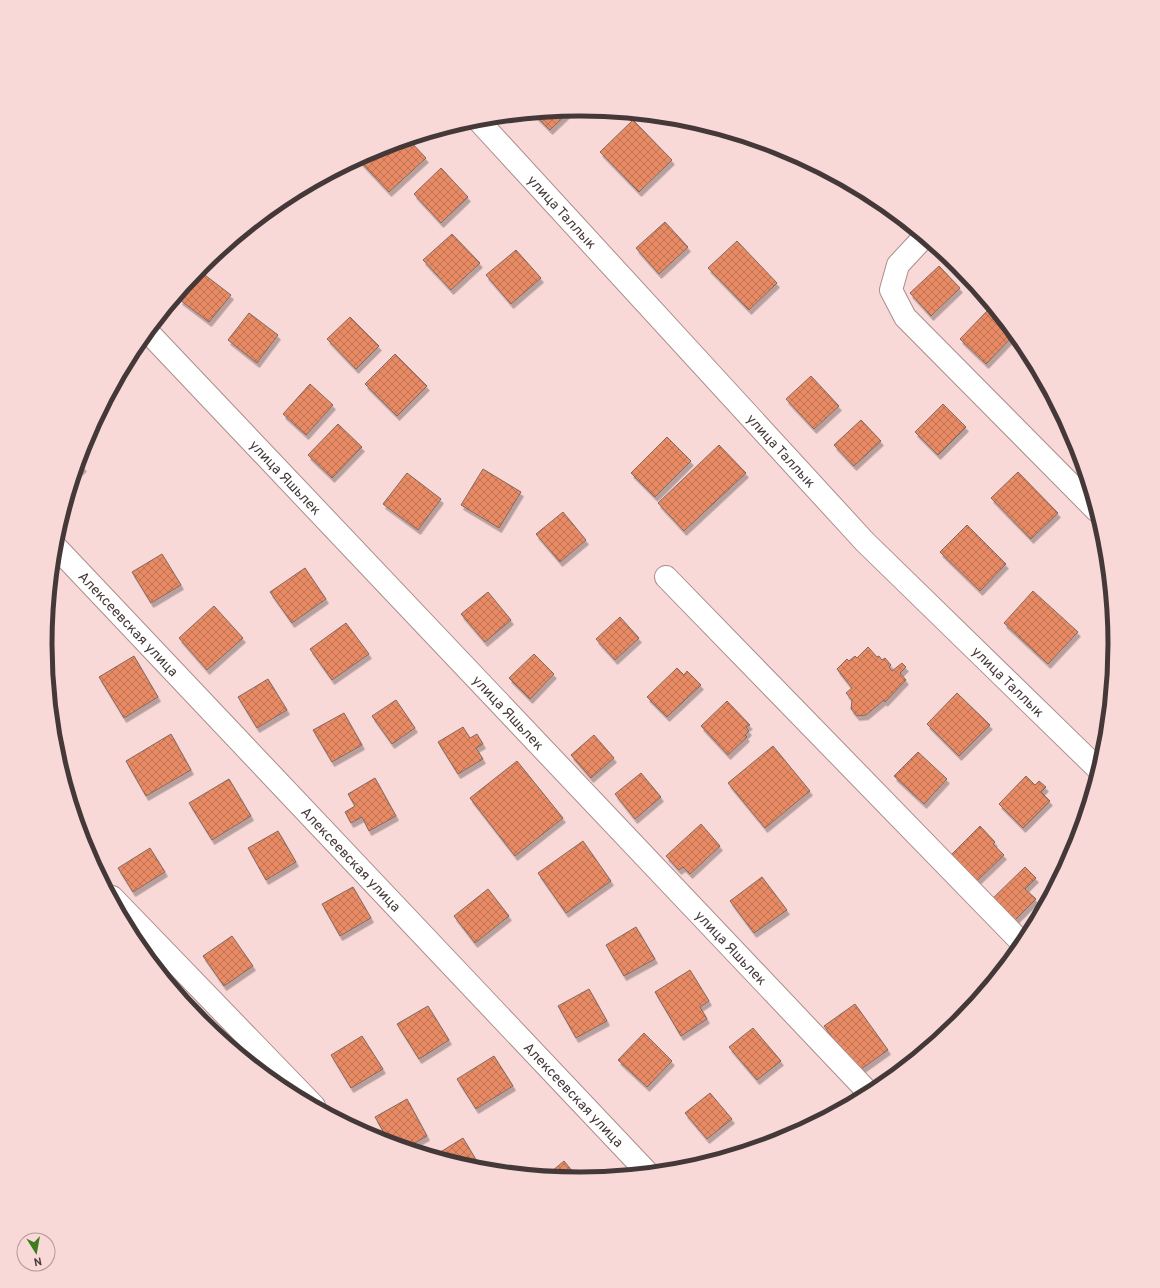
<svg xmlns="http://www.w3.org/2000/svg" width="1160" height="1288" font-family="Overpass,sans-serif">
<defs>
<pattern id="building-cross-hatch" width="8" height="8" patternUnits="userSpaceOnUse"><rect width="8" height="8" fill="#e88a64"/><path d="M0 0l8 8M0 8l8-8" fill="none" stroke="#be7253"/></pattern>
<filter id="shadow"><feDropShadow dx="2.5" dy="4.5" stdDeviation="0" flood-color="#0004"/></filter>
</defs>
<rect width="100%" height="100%" fill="#f9d9d8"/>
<!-- building -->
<g fill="url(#building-cross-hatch)" stroke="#82695f" filter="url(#shadow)">
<polygon points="571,110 550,130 534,114"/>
<polygon points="633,120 672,160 639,192 600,152"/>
<polygon points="409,140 426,158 389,192 358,159 375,150"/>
<polygon points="441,168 468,197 441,223 414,194"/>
<polygon points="665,222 688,247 659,274 636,248"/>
<polygon points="452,234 480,263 451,290 423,260"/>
<polygon points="737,241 777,283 749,310 708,268"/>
<polygon points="516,250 541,278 511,304 486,275"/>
<polygon points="939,266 960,288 931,316 910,293"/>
<polygon points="201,272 231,295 209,322 180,300"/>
<polygon points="987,311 1013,336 986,364 960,339"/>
<polygon points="249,313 278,335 257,363 228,340"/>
<polygon points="350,317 379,346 356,369 327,339"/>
<polygon points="395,354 427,386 397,416 365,384"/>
<polygon points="811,376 839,406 814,429 786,399"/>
<polygon points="310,384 333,405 306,435 283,414"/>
<polygon points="943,404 966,427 938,455 915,432"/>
<polygon points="861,420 881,441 854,466 834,445"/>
<polygon points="338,424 362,447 332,478 308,455"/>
<polygon points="667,437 691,461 655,497 631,473"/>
<polygon points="719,445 746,473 684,531 658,503"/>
<polygon points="79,462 84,467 75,475"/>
<polygon points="483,469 521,492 499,528 461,505"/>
<polygon points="1018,472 1058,513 1031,539 991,498"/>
<polygon points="407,473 441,499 418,530 383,504"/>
<polygon points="563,512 586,540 560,562 536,534"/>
<polygon points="967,525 1006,564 980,591 940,552"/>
<polygon points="162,554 181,585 151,603 132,572"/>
<polygon points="305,568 326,599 292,623 270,592"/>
<polygon points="1033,591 1078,632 1048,664 1004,623"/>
<polygon points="488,592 511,620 485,642 461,614"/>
<polygon points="214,606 243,638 207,670 179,638"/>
<polygon points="620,617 639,638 615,660 596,639"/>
<polygon points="346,623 369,654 332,680 310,649"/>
<polygon points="868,647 877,657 879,656 882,660 885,658 891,665 889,667 892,671 902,663 906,667 900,673 906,680 885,702 884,700 866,715 857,716 851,709 852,700 846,693 852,688 837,669 847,659 849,661 855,656 857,658"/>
<polygon points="534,654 554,674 530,699 509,678"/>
<polygon points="134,656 158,697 124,718 99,677"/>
<polygon points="677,668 684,675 687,671 701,685 667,717 647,697"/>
<polygon points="268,679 287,710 257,728 238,697"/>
<polygon points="957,693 990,725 959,756 927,724"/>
<polygon points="396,700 415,728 392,744 372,716"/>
<polygon points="727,701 750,725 746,727 749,731 745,735 747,737 728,755 701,726"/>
<polygon points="344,713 362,745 332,762 313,730"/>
<polygon points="463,727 470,738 477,734 483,744 476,748 483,759 458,774 438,742"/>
<polygon points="171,734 191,770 146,796 126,761"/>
<polygon points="594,735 614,758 591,778 571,755"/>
<polygon points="773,746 810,791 765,828 728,783"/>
<polygon points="918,752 947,779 924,804 894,776"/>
<polygon points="517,761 563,818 515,856 470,798"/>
<polygon points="641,773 661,797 635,819 615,794"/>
<polygon points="1026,776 1035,785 1039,781 1046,787 1041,792 1050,801 1023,828 999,804"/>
<polygon points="375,778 396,816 369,831 362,817 351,823 345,812 355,806 348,794"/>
<polygon points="229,779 251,816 212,840 189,803"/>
<polygon points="701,824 720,846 690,874 683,867 679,870 666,856"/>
<polygon points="980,826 995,842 993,844 1004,855 977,881 951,855"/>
<polygon points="278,831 296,862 266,880 248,848"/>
<polygon points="583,841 611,881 566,913 538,873"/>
<polygon points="150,848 165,872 133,892 118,868"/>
<polygon points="1025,867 1036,878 1025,889 1036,899 1009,926 987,904"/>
<polygon points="762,877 787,910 754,933 730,901"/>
<polygon points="353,887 371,918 340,936 322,904"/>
<polygon points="488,889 509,916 475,943 454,916"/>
<polygon points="636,927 655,959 624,976 606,945"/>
<polygon points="232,936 253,966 224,986 203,956"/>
<polygon points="690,970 709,1001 700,1007 707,1019 681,1036 655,992"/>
<polygon points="589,989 607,1021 576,1038 558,1006"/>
<polygon points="855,1004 888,1050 857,1072 824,1026"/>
<polygon points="428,1006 449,1040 419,1059 397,1024"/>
<polygon points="753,1028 781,1061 757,1080 729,1047"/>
<polygon points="644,1033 672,1061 647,1087 618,1060"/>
<polygon points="362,1036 383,1069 351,1088 331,1055"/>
<polygon points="494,1056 513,1086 476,1109 457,1079"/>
<polygon points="710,1093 732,1119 707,1139 685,1113"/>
<polygon points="407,1099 427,1136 406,1148 389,1142 375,1117"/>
<polygon points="463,1138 478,1163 470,1167 434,1156"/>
<polygon points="564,1161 579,1179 546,1176"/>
</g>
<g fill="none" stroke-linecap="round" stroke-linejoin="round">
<defs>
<g id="street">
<path id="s1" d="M477,119L865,542L1098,769"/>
<polyline points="924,237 898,265 891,290 905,317 1096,510"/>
<path id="s2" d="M148,332L869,1093"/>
<path id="s3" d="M55,546L647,1172"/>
<polyline points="666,577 1023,944"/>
<polyline points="112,897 314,1106"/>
</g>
</defs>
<!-- street casing -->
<use href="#street" stroke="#ab8d8c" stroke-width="24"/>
<!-- street -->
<use href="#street" stroke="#fff" stroke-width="22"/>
</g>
<g text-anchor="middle" stroke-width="3" stroke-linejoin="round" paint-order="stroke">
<!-- street labels -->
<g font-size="14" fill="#453838" stroke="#f9d9d8">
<text dy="5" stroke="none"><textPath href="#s1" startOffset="126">улица Таллык</textPath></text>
<text dy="5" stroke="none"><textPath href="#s1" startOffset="450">улица Таллык</textPath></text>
<text dy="5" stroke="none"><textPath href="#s2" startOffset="200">улица Яшьлек</textPath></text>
<text dy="5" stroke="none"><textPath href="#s3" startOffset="107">Алексеевская улица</textPath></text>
<text dy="5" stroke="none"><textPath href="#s1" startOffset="774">улица Таллык</textPath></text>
<text dy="5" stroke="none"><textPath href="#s2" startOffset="524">улица Яшьлек</textPath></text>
<text dy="5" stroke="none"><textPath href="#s3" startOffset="431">Алексеевская улица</textPath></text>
<text dy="5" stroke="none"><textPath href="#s2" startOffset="848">улица Яшьлек</textPath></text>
<text dy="5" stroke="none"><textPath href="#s3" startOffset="755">Алексеевская улица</textPath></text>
</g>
</g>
<!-- crop -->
<path d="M0 0H1160V1288H0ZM52 644a528 528 0 1 1 1056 0a528 528 0 1 1-1056 0Z" fill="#f9d9d8" fill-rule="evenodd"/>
<path fill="none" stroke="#453838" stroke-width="5" d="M52 644a528 528 0 1 1 1056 0a528 528 0 1 1-1056 0Z"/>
<!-- north arrow -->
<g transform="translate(36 1252) rotate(169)"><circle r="19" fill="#f9d9d8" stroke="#b19998"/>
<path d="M0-3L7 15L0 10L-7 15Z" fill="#3e7d1c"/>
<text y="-6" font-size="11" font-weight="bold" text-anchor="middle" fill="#453838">N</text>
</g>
</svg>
